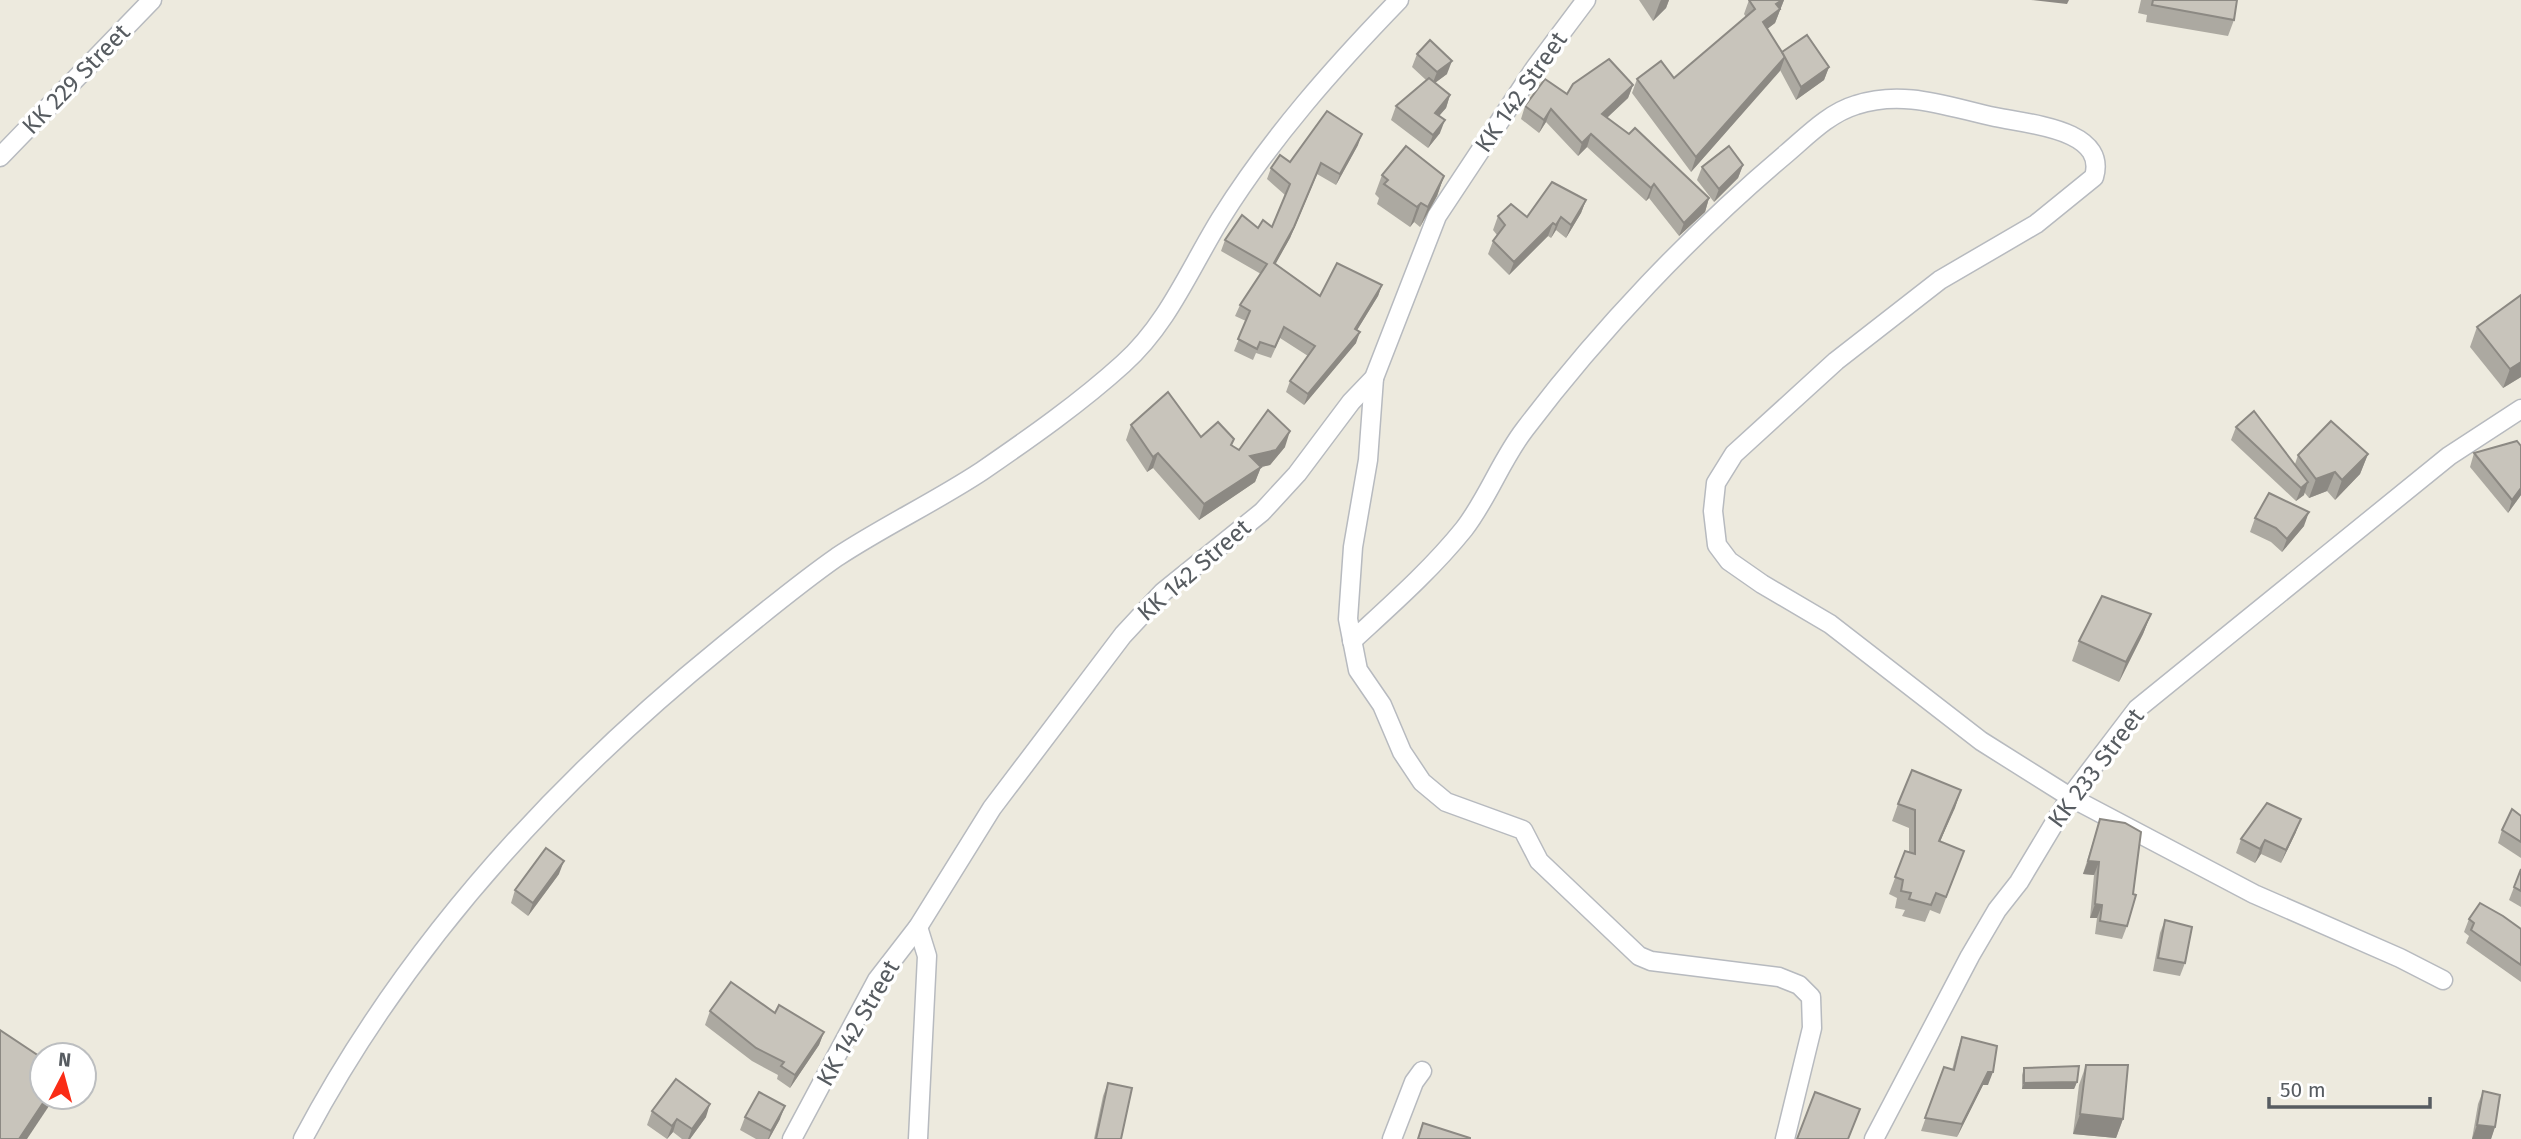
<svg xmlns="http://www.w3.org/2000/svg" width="2521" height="1139" font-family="'Fira Sans',sans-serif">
<rect width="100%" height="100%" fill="#edeade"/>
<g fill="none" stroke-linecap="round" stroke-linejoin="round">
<defs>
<g id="minor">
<polyline points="0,157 152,0"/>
<polyline points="1374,378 1368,460 1353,547 1348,619 1358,670 1382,705 1402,752 1422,782 1446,802 1523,830 1539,861 1639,956 1651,961 1779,977 1799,985 1811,997 1812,1028 1785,1139"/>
<path d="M1352,641C1391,605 1431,570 1464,529C1488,498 1501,460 1525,429C1599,331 1692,233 1787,153C1807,136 1829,113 1856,105C1904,89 1948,107 1995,117C2027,124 2108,129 2094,177L2036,224L1940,280L1836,361L1734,454L1716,483L1713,511L1717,545L1729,561L1762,584L1830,624L1981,741L2070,797L2254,894L2400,958L2443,980"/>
<path d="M303,1139C405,946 554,783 723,646C760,616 797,585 837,557C884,526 935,502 982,471C1030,438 1080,403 1123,364C1168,324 1190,268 1221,218C1271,138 1334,67 1399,0"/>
<polyline points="792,1139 877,980 918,927 992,808 1123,635 1163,592 1262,512 1297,474 1351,402 1374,378 1437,216 1535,68 1586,0"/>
<polyline points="918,1139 927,956 918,927"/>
<polyline points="1392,1139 1414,1082 1422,1071"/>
<polyline points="1874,1139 1970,956 1997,910 2019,882 2070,797 2137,709 2449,456 2521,409"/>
</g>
</defs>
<!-- minor casing -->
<use href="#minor" stroke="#b7babf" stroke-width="21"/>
<!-- minor -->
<use href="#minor" stroke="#fff" stroke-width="18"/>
</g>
<!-- wall -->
<g fill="#aca9a1">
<polygon points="1639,0 1669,0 1666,8 1653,21"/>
<polygon points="1749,0 1784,0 1775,23 1767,29 1782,53 1829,67 1824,80 1796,100 1780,70 1691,172 1632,93 1637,79 1674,78 1746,17 1744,14"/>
<polygon points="2141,0 2237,0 2234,20 2228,36 2146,22 2147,15 2138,13"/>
<polygon points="1417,54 1447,74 1435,83 1450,95 1446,108 1439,116 1440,133 1428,148 1391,120 1396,106 1426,80 1412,67"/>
<polygon points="1633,85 1628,98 1607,118 1709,198 1705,212 1679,236 1649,198 1646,201 1587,147 1578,156 1546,122 1539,133 1521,119 1525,106 1567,94"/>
<polygon points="1358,145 1336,185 1317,174 1290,238 1275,264 1320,296 1382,285 1378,296 1357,330 1356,343 1304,405 1286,392 1290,381 1308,356 1280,338 1271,358 1256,353 1253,360 1234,351 1246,321 1235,316 1240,305 1261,274 1221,251 1225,240 1258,228 1272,227 1285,195 1267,179 1271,168"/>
<polygon points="1743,165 1738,178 1714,202 1697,180 1702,167"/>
<polygon points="1382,175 1444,176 1437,196 1420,227 1414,222 1410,227 1377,204 1379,198 1375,194"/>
<polygon points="1586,200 1581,213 1566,238 1556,230 1551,238 1548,236 1509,275 1488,254 1493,241 1497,235 1493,230 1498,216 1527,217"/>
<polygon points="2477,327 2521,377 2503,388 2470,347"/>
<polygon points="1131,425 1201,437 1232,446 1239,450 1285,447 1270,465 1261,467 1255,482 1199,520 1153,468 1147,472 1126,440"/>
<polygon points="2236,427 2295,464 2298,455 2368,454 2360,474 2335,500 2327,491 2309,498 2304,492 2304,495 2296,501 2231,440"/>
<polygon points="2521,446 2521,495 2508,513 2470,467 2474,453"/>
<polygon points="2255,518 2304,526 2282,552 2271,542 2250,532"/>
<polygon points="2151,614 2143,634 2119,682 2072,661 2079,641"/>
<polygon points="1961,790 1940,842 1964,851 1940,914 1930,910 1925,922 1902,916 1905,910 1895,908 1897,898 1889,894 1905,851 1909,852 1909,828 1892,821 1898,804"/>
<polygon points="2521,816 2521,858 2498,843 2502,830"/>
<polygon points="2100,819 2127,926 2122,939 2095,934 2097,918 2090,918 2094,875 2083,874"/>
<polygon points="2296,832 2281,863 2261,854 2255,863 2236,853 2241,839"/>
<polygon points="2521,869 2521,907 2509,900"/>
<polygon points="559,874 528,916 511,903 515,890"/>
<polygon points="2469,919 2521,929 2521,982 2466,943 2469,936 2464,932"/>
<polygon points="2165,920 2185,963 2180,976 2153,971 2160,933"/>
<polygon points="710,1011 775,1013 824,1032 819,1045 790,1088 777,1079 778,1075 752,1061 705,1025"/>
<polygon points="1962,1037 1988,1085 1983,1085 1957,1137 1921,1131 1944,1067 1952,1070 1957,1051"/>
<polygon points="2086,1065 2123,1119 2116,1138 2073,1134 2079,1085"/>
<polygon points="2024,1068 2077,1082 2074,1089 2022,1089 2022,1075"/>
<polygon points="1108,1083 1121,1139 1094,1139 1103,1096"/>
<polygon points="2483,1091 2495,1127 2491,1139 2472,1139 2478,1104"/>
<polygon points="652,1111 706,1117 690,1139 682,1139 673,1132 667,1139 647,1125"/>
<polygon points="745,1117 780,1119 769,1139 756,1139 740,1130"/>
</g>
<!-- shaded-wall -->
<g fill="#8c8983">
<polygon points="1661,0 1669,0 1666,8 1653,21 1660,2"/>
<polygon points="1782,0 1784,0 1775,23 1758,36 1763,22 1776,4"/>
<polygon points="2031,0 2069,0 2067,4"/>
<polygon points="1785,57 1780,71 1691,172 1696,157"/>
<polygon points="1452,61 1447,74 1432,85 1437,72"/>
<polygon points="1829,67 1824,80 1796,100 1801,87"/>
<polygon points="1633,85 1628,98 1597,127 1602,114"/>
<polygon points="1450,95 1446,108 1430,126 1435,113"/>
<polygon points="1551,109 1546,122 1539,133 1544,120"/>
<polygon points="1445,120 1440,133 1428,148 1433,135"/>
<polygon points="1362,134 1358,145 1336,185 1340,174"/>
<polygon points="1591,134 1587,147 1578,156 1582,143"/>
<polygon points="1743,165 1738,178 1714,202 1719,189"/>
<polygon points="1317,174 1290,238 1270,274 1274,263"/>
<polygon points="1444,176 1437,196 1420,227 1428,207"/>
<polygon points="1654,184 1649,198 1646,201 1651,188"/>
<polygon points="1709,198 1705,212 1679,236 1684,223"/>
<polygon points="1586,200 1581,213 1566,238 1571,225"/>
<polygon points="1421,203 1414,222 1410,227 1417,207"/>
<polygon points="1561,217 1556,230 1551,238 1556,225"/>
<polygon points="1553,223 1548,236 1509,275 1514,262"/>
<polygon points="1382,285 1378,296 1351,340 1355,329"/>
<polygon points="1360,332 1356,343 1304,405 1308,394"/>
<polygon points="2521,362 2521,377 2503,388 2510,369"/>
<polygon points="1290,431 1285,447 1270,465 1244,471 1250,456"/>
<polygon points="1158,453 1153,468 1147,472 1153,457"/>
<polygon points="2368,454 2360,474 2335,500 2342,480"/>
<polygon points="1261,467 1255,482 1199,520 1204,504"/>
<polygon points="2335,472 2327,491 2309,498 2316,479"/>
<polygon points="2308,482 2304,495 2296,501 2301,488"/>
<polygon points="2521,488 2521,495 2508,513 2512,500"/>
<polygon points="2309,512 2304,526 2282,552 2287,539"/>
<polygon points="2151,614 2143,634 2119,682 2126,662"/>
<polygon points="1961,790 1955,808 1932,859 1939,841"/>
<polygon points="2301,819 2296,832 2281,863 2286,850"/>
<polygon points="2265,840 2261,854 2255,863 2260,849"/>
<polygon points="564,861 559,874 528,916 533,903"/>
<polygon points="2088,861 2099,862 2094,875 2083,874"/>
<polygon points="2095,904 2102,905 2097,918 2090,918"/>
<polygon points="824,1032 819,1045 790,1088 795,1075"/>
<polygon points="1988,1072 1993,1072 1988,1085 1983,1085 1957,1137 1962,1124"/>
<polygon points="2077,1082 2074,1089 2022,1089 2024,1083"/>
<polygon points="47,1097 55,1097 27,1139 19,1139"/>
<polygon points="710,1104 706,1117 690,1139 688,1139 692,1129"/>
<polygon points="785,1106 780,1119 769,1139 768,1139 771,1131"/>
<polygon points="2080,1114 2123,1119 2116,1138 2073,1134"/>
<polygon points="677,1119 673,1132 667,1139 672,1126"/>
<polygon points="2477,1125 2495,1127 2491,1139 2472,1139"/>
</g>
<!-- building -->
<g fill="#c8c4bb" stroke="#8c8983" stroke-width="2">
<polygon points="1749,0 1782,0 1776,4 1780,9 1763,22 1785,57 1696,157 1637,79 1661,61 1674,78 1755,9"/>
<polygon points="2153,0 2237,0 2234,20 2152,5"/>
<polygon points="1807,35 1829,67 1801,87 1782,52"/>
<polygon points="1430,40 1452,61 1437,72 1417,54"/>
<polygon points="1609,59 1633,85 1602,114 1629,134 1635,128 1709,198 1684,223 1654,184 1651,188 1591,134 1582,143 1551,109 1544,120 1525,106 1545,79 1567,94 1573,84"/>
<polygon points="1429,78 1450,95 1435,113 1445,120 1433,135 1396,106"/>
<polygon points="1327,111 1362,134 1340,174 1321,163 1294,227 1274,263 1320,296 1337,263 1382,285 1355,329 1360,332 1308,394 1290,381 1315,346 1284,327 1275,347 1260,342 1257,349 1238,339 1250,311 1240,305 1267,264 1225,240 1242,215 1258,228 1263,220 1272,227 1290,184 1271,168 1280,155 1290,162"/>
<polygon points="1406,146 1444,176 1428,207 1421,203 1417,207 1384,184 1388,180 1382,175"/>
<polygon points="1729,146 1743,165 1719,189 1702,167"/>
<polygon points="1552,182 1586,200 1571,225 1561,217 1556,225 1553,223 1514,262 1493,241 1505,225 1498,216 1511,204 1527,217"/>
<polygon points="2521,295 2521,362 2510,369 2477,327"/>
<polygon points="1168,392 1201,437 1218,422 1234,439 1231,445 1239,450 1268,410 1290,431 1276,450 1250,456 1261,467 1204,504 1158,453 1153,457 1131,425"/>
<polygon points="2254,411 2308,482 2301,488 2236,427"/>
<polygon points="2331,421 2368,454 2342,480 2335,472 2316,479 2298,455"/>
<polygon points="2517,441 2521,446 2521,488 2512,500 2474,453"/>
<polygon points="2269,493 2309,512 2287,539 2276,528 2255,518"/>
<polygon points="2102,596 2151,614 2126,662 2079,641"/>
<polygon points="1912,770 1961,790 1939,841 1964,851 1946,897 1936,893 1931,905 1909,899 1911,893 1901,891 1903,880 1895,877 1905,851 1915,854 1915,810 1898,804"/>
<polygon points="2267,803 2301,819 2286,850 2265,840 2260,849 2241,839"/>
<polygon points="2512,809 2521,816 2521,842 2502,830"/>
<polygon points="2100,819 2125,823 2141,832 2133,894 2136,895 2127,926 2100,921 2102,905 2095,904 2099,862 2088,861"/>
<polygon points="546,848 564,861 533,903 515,890"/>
<polygon points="2521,869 2521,891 2514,887"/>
<polygon points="2480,903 2503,916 2521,929 2521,965 2471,930 2474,923 2469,919"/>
<polygon points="2165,920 2192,927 2185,963 2158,958"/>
<polygon points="731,982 775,1013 779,1005 824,1032 795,1075 781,1066 784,1062 756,1048 710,1011"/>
<polygon points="0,1030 42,1058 42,1097 47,1097 19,1139 0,1139"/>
<polygon points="1962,1037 1997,1046 1993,1072 1988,1072 1962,1124 1925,1118 1944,1067 1954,1070"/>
<polygon points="2086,1065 2128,1065 2123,1119 2080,1114"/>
<polygon points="2079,1066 2077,1082 2024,1083 2024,1068"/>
<polygon points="676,1079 710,1104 692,1129 677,1119 672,1126 652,1111"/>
<polygon points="1108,1083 1132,1088 1121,1139 1096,1139"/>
<polygon points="2483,1091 2500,1095 2495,1127 2477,1125"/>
<polygon points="759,1092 785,1106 771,1131 745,1117"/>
<polygon points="1815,1092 1860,1109 1848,1139 1797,1139"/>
<polygon points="1423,1123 1470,1138 1470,1139 1418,1139"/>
</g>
<g text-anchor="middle" stroke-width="7" stroke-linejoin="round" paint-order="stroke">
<!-- street labels -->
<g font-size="24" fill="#575c61" stroke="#fff">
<text transform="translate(76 79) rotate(-46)" y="8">KK 229 Street</text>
<text transform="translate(1521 92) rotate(-55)" y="8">KK 142 Street</text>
<text transform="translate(1194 570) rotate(-41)" y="8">KK 142 Street</text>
<text transform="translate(2096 768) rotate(-53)" y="8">KK 233 Street</text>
<text transform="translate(858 1023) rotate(-60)" y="8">KK 142 Street</text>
</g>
</g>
<!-- north arrow -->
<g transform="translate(63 1076) rotate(6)"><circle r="33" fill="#ffffff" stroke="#bcbec0" stroke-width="2"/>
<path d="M0-5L12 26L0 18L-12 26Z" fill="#fa2c16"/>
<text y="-10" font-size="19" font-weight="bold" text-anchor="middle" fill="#575c61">N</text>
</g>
<!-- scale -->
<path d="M2269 1097v10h161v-10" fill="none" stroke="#575c61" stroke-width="3.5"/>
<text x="2280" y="1097" font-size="21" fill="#575c61" stroke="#ffffff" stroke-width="5" paint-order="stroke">50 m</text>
</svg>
